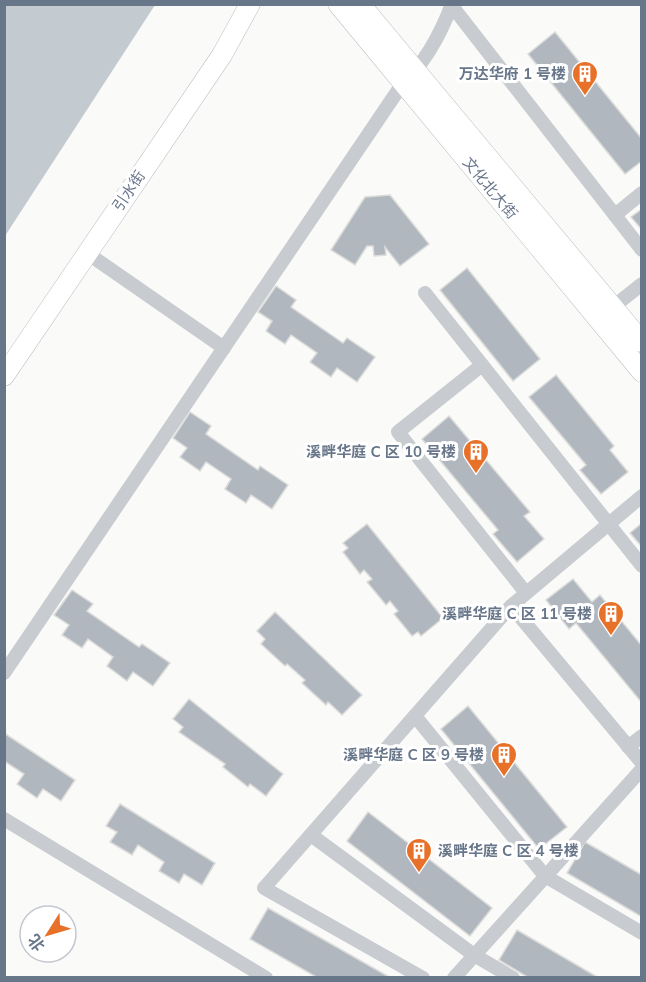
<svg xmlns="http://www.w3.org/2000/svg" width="646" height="982" font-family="Mulish,'Noto Sans SC',sans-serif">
<rect width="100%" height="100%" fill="#fafaf8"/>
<!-- water -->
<polygon fill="#c3cbd1" points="5,4 155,5 5,236 4,5"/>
<!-- building -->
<g fill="#b1b7bf" stroke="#dcdcda" stroke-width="1.5">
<polygon points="555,32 642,139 642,161 625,174 528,54"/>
<polygon points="390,195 429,244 400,266 385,247 386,255 374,256 373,246 367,246 355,265 331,250 365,197"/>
<polygon points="642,209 642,230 631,217"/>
<polygon points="467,268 540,359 513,381 440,290"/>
<polygon points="276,286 296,300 291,307 343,343 347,338 375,357 357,382 337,368 331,377 310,362 317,353 291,335 285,344 266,331 272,321 258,312"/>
<polygon points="556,375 614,446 610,450 628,472 601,494 580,470 586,465 529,397"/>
<polygon points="190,412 211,426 206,434 258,470 260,466 288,485 272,509 251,495 246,503 225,489 231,479 206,462 200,471 180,457 187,448 173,438"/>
<polygon points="449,416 530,512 524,516 544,539 517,562 493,534 498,530 422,439"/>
<polygon points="642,523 642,547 630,533"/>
<polygon points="367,524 443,618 421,636 418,632 412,636 394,614 398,611 390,601 386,605 367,582 372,579 364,570 360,574 343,552 348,548 343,543"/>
<polygon points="573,579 592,602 600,595 642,646 642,703 576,623 569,629 546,600"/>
<polygon points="72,590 93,604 87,611 139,647 142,644 170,663 153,686 133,672 127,681 107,666 113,657 88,639 82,648 62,635 69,625 54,615"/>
<polygon points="275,612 362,695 342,715 328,702 326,705 302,683 305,680 287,664 285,666 261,644 265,639 257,631"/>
<polygon points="189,699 283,774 266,796 250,784 248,787 223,767 225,764 179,732 183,727 173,719"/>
<polygon points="468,706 567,827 539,849 441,729"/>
<polygon points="4,733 75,780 61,801 43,789 37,798 17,784 24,774 4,761"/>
<polygon points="120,804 215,863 202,885 184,874 179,883 159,871 164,862 138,845 132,855 110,842 117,832 106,826"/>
<polygon points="368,812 492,908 470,936 347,841"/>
<polygon points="585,842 642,875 642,917 567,873"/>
<polygon points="268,908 391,978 318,978 250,939"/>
<polygon points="517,930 599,978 529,978 499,960"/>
</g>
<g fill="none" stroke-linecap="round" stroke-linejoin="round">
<defs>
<g id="secondary">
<polyline points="338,4 642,372"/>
<polyline points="360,4 642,342"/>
<polyline points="4,376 222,55 250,4"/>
</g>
</defs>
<!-- secondary casing -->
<use href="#secondary" stroke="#bcc0c6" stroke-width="21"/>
<!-- street -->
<g stroke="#c8cbcf" stroke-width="14">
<polyline points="452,6 642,250"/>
<polyline points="615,215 642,193"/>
<polyline points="87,253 224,348"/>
<polyline points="425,293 642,566"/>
<polyline points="613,307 642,284"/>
<polyline points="482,365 398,432 526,593"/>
<polyline points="511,606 642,763"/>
<path d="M4,673L403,83C426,62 441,33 452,4"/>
<polyline points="415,716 545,876 642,933"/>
<polyline points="628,747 642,736"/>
<polyline points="4,819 266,978"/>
<polyline points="311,835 474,955 513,978"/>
<polyline points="423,978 264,888 511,606 642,496"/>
<polyline points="454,978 642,769"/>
</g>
<!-- secondary -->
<use href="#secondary" stroke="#fff" stroke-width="20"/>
</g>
<!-- icons -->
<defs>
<symbol id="building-pin" viewBox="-11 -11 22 30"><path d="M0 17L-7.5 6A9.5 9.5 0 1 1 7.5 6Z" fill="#e8712a" stroke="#fff"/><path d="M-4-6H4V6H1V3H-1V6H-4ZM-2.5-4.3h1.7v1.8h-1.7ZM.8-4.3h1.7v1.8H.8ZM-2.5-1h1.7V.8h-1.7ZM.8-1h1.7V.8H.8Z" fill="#fff"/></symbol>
</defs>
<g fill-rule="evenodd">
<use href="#building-pin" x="570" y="59" width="30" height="40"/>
<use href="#building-pin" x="461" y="437" width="30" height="40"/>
<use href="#building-pin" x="596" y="599" width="30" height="40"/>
<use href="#building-pin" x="489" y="740" width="30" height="40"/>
<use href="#building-pin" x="404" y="836" width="30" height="40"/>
</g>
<g text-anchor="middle" stroke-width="6" stroke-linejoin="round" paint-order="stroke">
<!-- poi labels -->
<g font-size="15" font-weight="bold" fill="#68768a" stroke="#fff" text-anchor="end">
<text x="566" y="79">万达华府 1 号楼</text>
<text x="456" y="457">溪畔华庭 C 区 10 号楼</text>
<text x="592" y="619">溪畔华庭 C 区 11 号楼</text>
<text x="484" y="760">溪畔华庭 C 区 9 号楼</text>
<text x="438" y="856" text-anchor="start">溪畔华庭 C 区 4 号楼</text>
</g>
<!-- street labels -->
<g font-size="15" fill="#68768a" stroke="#fff">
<text transform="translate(490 188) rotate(50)" y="5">文化北大街</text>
<text transform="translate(129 191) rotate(-56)" y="5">引水街</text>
</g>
</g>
<!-- border -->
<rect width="646" height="982" fill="none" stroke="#68768a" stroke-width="12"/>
<!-- north arrow -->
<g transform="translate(48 934) rotate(233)"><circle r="28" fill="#ffffff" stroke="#c3c8d0" stroke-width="1.5"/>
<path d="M0-4.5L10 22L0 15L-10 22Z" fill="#e8712a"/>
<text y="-9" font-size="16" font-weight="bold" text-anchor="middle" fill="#68768a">北</text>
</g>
</svg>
